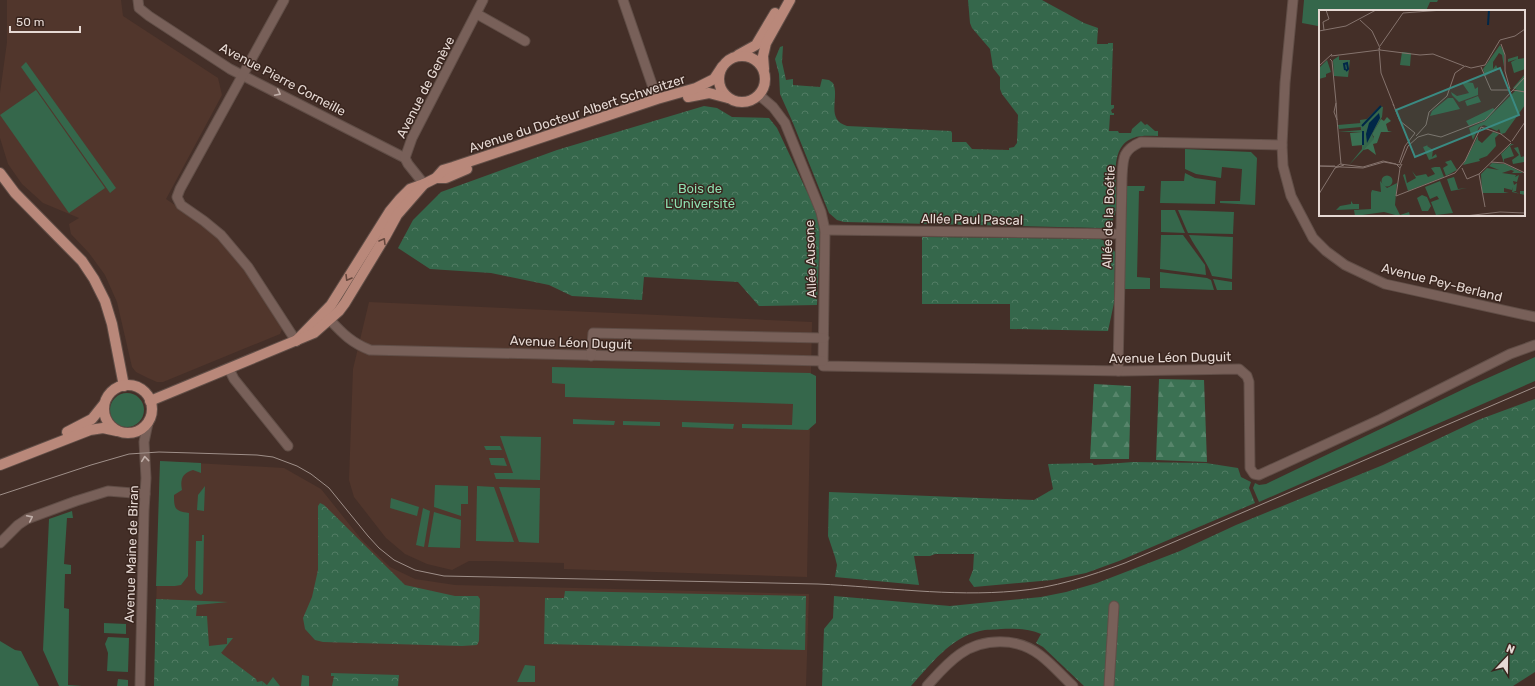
<svg xmlns="http://www.w3.org/2000/svg" width="1535" height="686" font-family="Rubik,sans-serif">
<defs>
<pattern id="forest-firs" width="22" height="20" patternUnits="userSpaceOnUse"><rect width="22" height="20" fill="#3b7153"/><path d="M5 1l3.5 6h-7zM16 11l3.5 6h-7z" fill="#57856b"/></pattern>
<pattern id="park-crowns" width="20" height="18" patternUnits="userSpaceOnUse"><rect width="20" height="18" fill="#35674b"/><path d="M2 6a3 3 0 1 1 6 0M12 15a3 3 0 1 1 6 0" fill="none" stroke="#527c64"/></pattern>
</defs>
<rect width="100%" height="100%" fill="#442f28"/>
<!-- built -->
<g fill="#51362c">
<polygon points="7,0 121,0 123,16 218,78 222,95 166,199 203,224 218,238 245,271 283,327 280,334 163,382 157,382 148,378 136,372 132,367 117,302 105,275 89,253 71,234 69,224 79,218 43,203 22,184 8,164 0,138 0,93 7,42"/>
<polygon points="369,302 812,322 807,577 564,569 564,563 489,561 469,561 452,570 427,564 405,554 386,538 354,497 349,480 353,369"/>
<polygon points="160,461 284,468 321,489 361,539 390,567 415,579 455,585 809,594 806,686 154,686"/>
</g>
<!-- grass -->
<g fill="#35674b">
<polygon points="1304,0 1438,0 1437,2 1430,2 1426,11 1320,11 1320,26 1318,26 1302,23"/>
<polygon points="26,62 116,188 110,193 21,67"/>
<polygon points="36,90 105,188 69,213 0,115"/>
<polygon points="1185,149 1251,152 1257,158 1255,205 1220,203 1220,201 1240,201 1242,169 1222,167 1221,178 1196,174 1185,169"/>
<polygon points="1185,173 1195,178 1216,181 1215,204 1160,203 1161,181 1184,181"/>
<polygon points="1127,186 1145,186 1144,191 1139,191 1137,277 1150,278 1150,289 1124,289"/>
<polygon points="1161,210 1175,210 1185,233 1161,232"/>
<polygon points="1178,210 1234,212 1233,234 1188,233"/>
<polygon points="1161,235 1183,235 1205,265 1206,275 1160,269"/>
<path d="M1189,235L1233,237L1232,279L1212,276C1207,261 1196,249 1189,235Z"/>
<polygon points="1160,272 1207,278 1211,280 1214,290 1160,288"/>
<polygon points="1213,279 1232,282 1232,290 1217,290"/>
<polygon points="1535,357 1535,381 1259,502 1253,488 1255,483 1259,485 1266,484 1472,385"/>
<polygon points="552,367 810,373 816,376 816,423 808,430 742,428 742,424 792,425 793,404 565,397 565,384 552,383"/>
<circle cx="127" cy="410" r="17"/>
<polygon points="573,419 615,421 614,425 573,424"/>
<polygon points="623,421 660,422 660,426 623,425"/>
<polygon points="682,422 734,424 733,429 682,427"/>
<polygon points="500,436 541,437 540,480 496,479 494,473 513,473"/>
<polygon points="484,446 500,446 502,450 486,450"/>
<polygon points="489,458 504,458 507,466 491,465"/>
<path d="M160,461L201,463V473L193,470C182,473 180,480 182,490L174,495C174,509 175,511 189,513L188,576L181,585L175,586H156Z"/>
<polygon points="435,485 468,486 468,504 461,504 461,516 434,507"/>
<polygon points="205,486 204,511 197,510 198,495"/>
<polygon points="477,486 494,487 514,542 476,541"/>
<polygon points="499,487 540,488 539,543 519,542"/>
<polygon points="391,498 419,507 417,516 390,508"/>
<polygon points="423,508 430,511 424,547 416,545"/>
<polygon points="72,511 73,518 67,518 64,564 71,565 71,574 65,574 64,608 69,609 68,685 82,686 59,686 43,650 49,519"/>
<polygon points="434,512 461,520 460,548 428,547"/>
<polygon points="202,535 204,535 203,593 201,595 197,593 195,589 196,541 202,541"/>
<polygon points="104,623 126,624 126,634 104,633"/>
<polygon points="108,637 129,638 128,672 107,671 108,653 105,644"/>
<polygon points="0,641 15,650 21,651 39,686 0,686"/>
<polygon points="525,665 535,666 535,682 517,682"/>
<polygon points="302,675 309,676 309,686 301,686"/>
<polygon points="273,677 280,686 263,686 262,681 267,685"/>
<polygon points="118,679 128,680 128,686 117,686"/>
</g>
<!-- forest -->
<g fill="url(#forest-firs)">
<polygon points="1159,379 1204,380 1207,462 1156,460"/>
<polygon points="1094,384 1131,386 1129,459 1090,459"/>
</g>
<!-- park -->
<g fill="url(#park-crowns)">
<path d="M968,0H1042L1084,23L1098,28L1097,44H1108V43H1113L1111,105H1114V108L1111,110L1112,113H1114V115H1110L1109,131H1118L1119,133H1131L1132,129L1141,121L1145,125L1147,124L1155,131H1158V136C1150,136 1141,135 1133,138C1096,152 1135,222 1101,228L844,222L837,220L829,213L793,123L780,94L779,74L775,59L780,47L783,46L782,62L786,80L793,79V85L820,87L822,79L829,80L833,83C840,98 825,119 847,126L951,131L952,133V142H966L972,149L1009,150V148L1014,147L1017,143L1018,115L1002,94L1000,89V77L993,68L990,49L972,28L970,23Z"/>
<polygon points="704,106 717,108 732,117 769,118 777,128 817,213 820,232 817,305 759,306 738,282 644,277 642,300 572,296 549,285 491,273 430,269 398,248 413,220 441,192 557,150"/>
<polygon points="922,237 1100,239 1109,243 1115,252 1114,303 1108,331 1010,329 1010,304 922,304"/>
<path d="M1535,399V672L1513,686H1084L1043,647L1036,643L1041,634C1029,629 1014,628 1001,629C994,630 986,629 980,631C951,637 930,665 911,686H822L824,629L833,618L834,596L950,606L1041,597L1066,592L1097,583L1180,551L1236,525L1383,465L1478,420Z"/>
<polygon points="1133,462 1206,463 1238,468 1241,477 1251,482 1249,488 1255,503 1119,561 1086,573 1052,580 974,587 969,580 973,570 974,554 935,554 930,556 914,556 919,585 835,577 837,565 835,557 828,536 829,492 1034,500 1053,489 1048,464 1092,463 1094,465"/>
<polygon points="320,503 324,505 405,585 455,596 478,596 480,599 479,641 477,645 462,646 323,642 315,640 305,629 303,618 312,597 318,570 318,506"/>
<polygon points="565,591 806,596 805,650 544,644 545,598 564,598"/>
<polygon points="156,599 228,602 197,605 196,616 207,616 209,646 227,644 227,638 233,638 221,653 256,679 257,682 262,681 263,686 154,686"/>
<polygon points="331,673 399,675 398,686 332,686 334,676 331,676"/>
</g>
<g fill="none" stroke-linecap="round" stroke-linejoin="round">
<defs>
<g id="minor">
<polyline points="138,0 139,8 149,16 230,69 405,158"/>
<polyline points="284,0 180,189 177,197 181,205 204,221 221,235 248,267 296,341"/>
<polyline points="623,0 657,99"/>
<polyline points="1293,0 1285,83 1282,145 1283,166 1291,196 1313,238 1326,251 1345,265 1385,284 1535,317"/>
<polyline points="477,14 525,41"/>
<polyline points="759,95 773,107 785,123 821,212 825,230 823,366 1123,371 1239,369 1247,376 1249,382 1250,468 1254,474 1259,475 1381,419 1510,354 1535,345"/>
<polyline points="424,184 408,164 405,158 412,138 483,0"/>
<polyline points="825,230 1120,234"/>
<path d="M330,320C343,334 352,343 370,350L823,361"/>
<polyline points="591,356 593,333 824,338"/>
<polyline points="229,369 234,379 288,446"/>
<path d="M1118,371L1122,178C1123,159 1122,150 1141,142L1282,145"/>
<polyline points="0,543 18,525 27,519 76,501 108,491 145,494"/>
<polyline points="140,686 144,511 146,478 144,442 148,423"/>
<path d="M927,686C937,675 947,663 960,654C983,638 1017,637 1040,655C1052,664 1062,676 1073,686"/>
<polyline points="1109,686 1114,606"/>
</g>
<g id="major">
<polyline points="738,55 756,45 775,13"/>
<circle cx="742" cy="79" r="23"/>
<polyline points="764,69 763,56 766,43 790,0"/>
<polyline points="688,97 709,93 728,98"/>
<polyline points="0,173 15,193 82,261 94,279 105,301 112,324 124,386"/>
<polyline points="436,178 446,178 467,169"/>
<polyline points="296,341 331,305 390,211 400,199 410,189 424,184 436,178 443,170 453,167 657,99 696,88 714,79 722,67"/>
<circle cx="128" cy="409" r="24"/>
<polyline points="150,401 314,333 339,311 345,303 385,237 397,215 424,184"/>
<polyline points="67,432 92,419 104,404"/>
<polyline points="0,465 90,430 103,428 117,431"/>
</g>
</defs>
<!-- minor casing -->
<use href="#minor" stroke="#614e47" stroke-width="11"/>
<!-- major casing -->
<use href="#major" stroke="#614e47" stroke-width="12"/>
<!-- minor -->
<use href="#minor" stroke="#786059" stroke-width="9"/>
<!-- major -->
<use href="#major" stroke="#b9887a" stroke-width="10"/>
<!-- tram -->
<path stroke="#9f8f89" stroke-width="1" d="M0,495L91,465L129,454L159,452L193,453L257,455L273,457L297,466L311,474L329,488L368,536L379,548L394,560L415,570L444,576L818,584C884,587 950,597 1016,591C1053,588 1090,576 1125,563L1535,387"/>
</g>
<!-- one-way arrows -->
<defs><path id="oneway-chevron" d="M-2-3.5L2.5 0L-2 3.5" fill="none" stroke-width="1.6" stroke-linecap="round" stroke-linejoin="round"/></defs>
<g stroke="#c0afa9">
<use href="#oneway-chevron" transform="translate(278 93) rotate(27)"/>
<use href="#oneway-chevron" transform="translate(145 459) rotate(-96)"/>
<use href="#oneway-chevron" transform="translate(30 518) rotate(-26)"/>
</g>
<g stroke="#66483e">
<use href="#oneway-chevron" transform="translate(383 241) rotate(-59)"/>
<use href="#oneway-chevron" transform="translate(348 278) rotate(121)"/>
</g>
<g text-anchor="middle" stroke-width="3" stroke-linejoin="round" paint-order="stroke">
<!-- street labels -->
<g font-size="13" fill="#e6d9d4" stroke="#39251e">
<text transform="translate(283 79) rotate(28)" y="5">Avenue Pierre Corneille</text>
<text transform="translate(425 87) rotate(-63)" y="5">Avenue de Genève</text>
<text transform="translate(577 113) rotate(-18)" y="5">Avenue du Docteur Albert Schweitzer</text>
<text transform="translate(1108 217) rotate(-88)" y="5">Allée de la Boétie</text>
<text transform="translate(972 219) rotate(1)" y="5">Allée Paul Pascal</text>
<text transform="translate(810 259) rotate(-92)" y="5">Allée Ausone</text>
<text transform="translate(1442 282) rotate(14)" y="5">Avenue Pey-Berland</text>
<text transform="translate(571 342) rotate(2)" y="5">Avenue Léon Duguit</text>
<text transform="translate(1170 357) rotate(-1)" y="5">Avenue Léon Duguit</text>
<text transform="translate(131 554) rotate(-88)" y="5">Avenue Maine de Biran</text>
</g>
<!-- park labels -->
<g font-size="13" fill="#8ddeaf" stroke="#39251e">
<text x="700" y="193">Bois de<tspan x="700" dy="15">L'Université</tspan></text>
</g>
</g>
<!-- overview -->
<g transform="translate(1319 10)">
<rect width="206" height="206" fill="#442f28"/>
<path d="M181,35L185,42V57L183,45L180,43L174,52V59L177,55L179,59L166,66L164,59ZM83,42L92,43L91,56L81,55ZM199,46V49L206,48V59L195,63L192,52L198,49L189,52V49ZM173,153L186,154L204,163H193L195,161L192,160L183,163L197,165L196,167L200,165L198,172L194,171L195,175L198,173L197,181H194L201,184V181H206V185L193,182L194,177L193,180L185,178V182L190,183H163L162,164L168,158L180,160L170,156ZM62.5 171a5.5 5.5 0 1 1 11 0a5.5 5.5 0 1 1-11 0ZM135,167L139,179L148,178L132,181L128,169ZM121,171L134,203L117,205L112,192L120,189L118,186L111,189L106,177ZM103,185L108,187L112,196L109,201H103L98,188ZM32,191L34,194H40V199L17,200L21,196L32,194Z" fill="#35674b"/>
<path d="M68,107L72,111L67,114L69,121L73,122H62L58,133L54,134L57,145L49,139L44,140L55,127L53,124L62,109L65,111ZM43,122L44,135L33,136L31,123Z" fill="#3b7153"/>
<path d="M20,46V50H31L29,67L15,66L14,50ZM8,50L12,62L7,64V67L0,69V58ZM206,64V95L186,123L182,124L180,119L178,121L165,115L160,117L154,130L150,118L166,111L197,80L200,81L194,78ZM147,72L154,73L156,79L159,77V85L140,92L133,85L132,82L138,86L150,83L143,73ZM159,86L162,92L148,96L146,91ZM129,88H134L141,99L111,106L113,101ZM61,96L64,97L63,107L53,124L55,129L30,155L43,139V122H19L42,120L41,110L48,109ZM174,98L176,100L167,109L150,116L147,111ZM174,122L180,124L176,128L177,136L168,146L160,149L161,151L144,155L159,126V130L163,133ZM192,134H195L191,136L195,146L185,149V153L182,144ZM109,135L108,136L114,140L113,147L117,144L118,147L110,150L104,137ZM199,137L202,147L206,146V154L205,152L194,154L193,150L200,145L195,138ZM132,150L138,160L127,166L124,158L129,155L126,152ZM116,157H121L125,167L89,181L84,165L86,164L88,173L97,168L93,161L97,166L107,164L109,167L116,164L112,158ZM61,171L68,178L78,173L76,195L81,205L90,202L91,206H80L65,202L36,206L35,200L52,199V183L53,180L62,182Z" fill="#35674b"/>
<path d="M42,113V117L20,119L19,115Z" fill="#35674b"/>
<path d="M60,103L61,108L48,133L47,124L50,113Z" fill="#002748"/>
<path fill="none" stroke="#002748" stroke-width="2" d="M169,15L170,0M26,60L25,54L28,53L29,59L27,61M43,116L62,96M44,135V121"/>
<path fill="none" stroke="#85736d" stroke-width="1" d="M41,10L53,21L61,38M5,20L4,12L10,9L7,0M0,21L27,16L57,0M182,34L186,45V61L191,79M61,36L84,3L124,0M61,40L101,45L114,44L145,56M61,40L60,38L62,63L75,96M12,46L60,40M11,49L13,51L17,92L18,110L15,102L17,93M0,56L13,44M162,57L172,80H191M194,80L206,82M74,94L81,111L96,123M18,110L22,154M107,115L110,102L128,86L136,63L146,56L152,58L166,55L181,30L196,26L206,19M97,126L107,115M193,131L206,112M172,152L185,153L206,163M80,153L86,136L96,123M25,155L16,158L21,154L44,157L64,151L77,154L81,158L83,154M0,156H16M0,156L44,158L65,152L81,155L89,136L99,127L109,124L122,127L166,110L206,67M81,158L77,186L136,163L146,151L162,117L182,124L192,132M143,158L148,169L160,164L192,133M160,164L166,197M0,184L16,158M54,206H73M146,206L181,202L206,203"/>
<path fill="#3a8a82" fill-opacity="0.15" stroke="#3a8a82" stroke-width="2" d="M181,58L200,105L96,147L77,100Z"/>
<rect width="206" height="206" fill="none" stroke="#e6d9d4" stroke-width="2"/>
</g>
<!-- north arrow -->
<g transform="translate(1507 658) rotate(22)" stroke="#39251e" stroke-width="3" paint-order="stroke">
<path d="M0-3L7 15L0 10L-7 15Z" fill="#e6d9d4"/>
<text y="-6" font-size="11" font-weight="bold" text-anchor="middle" fill="#e6d9d4">N</text>
</g>
<!-- scale -->
<path d="M10 26v6h70v-6" fill="none" stroke="#e6d9d4" stroke-width="2"/>
<text x="16" y="26" font-size="12" fill="#e6d9d4" stroke="#39251e" stroke-width="3" paint-order="stroke">50 m</text>
</svg>
